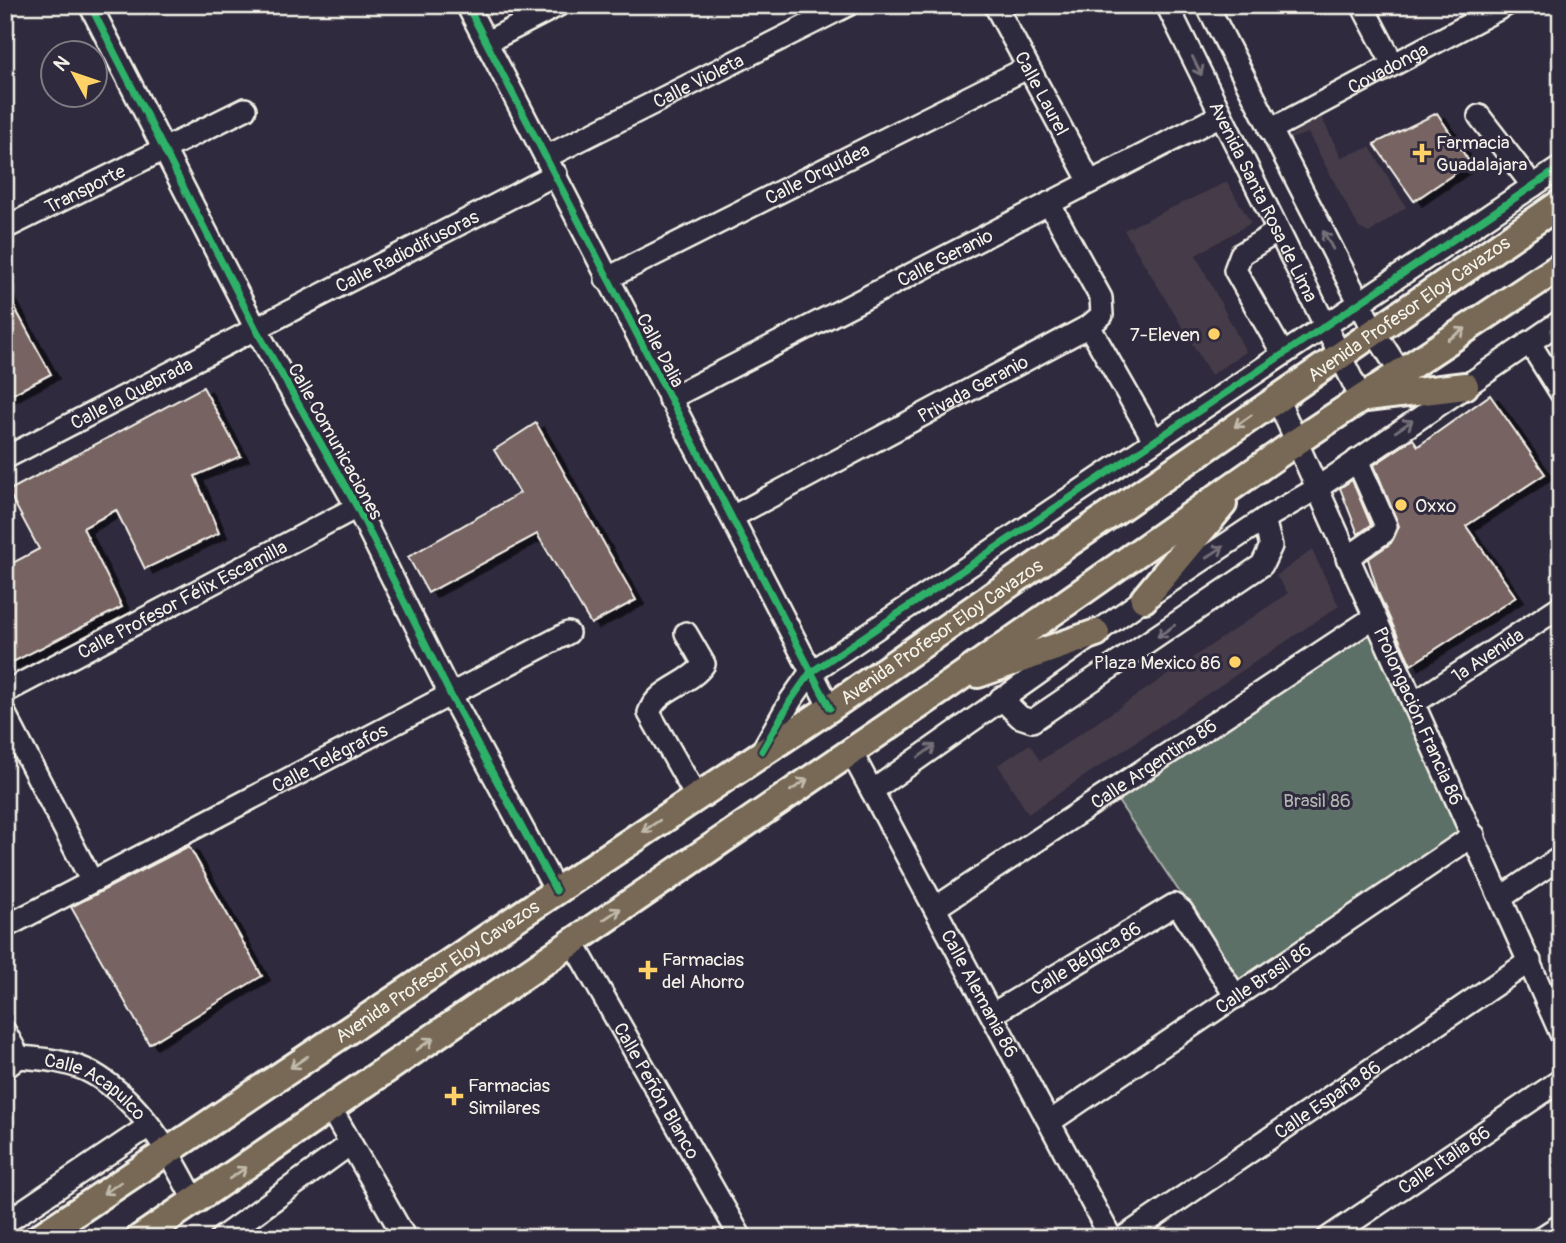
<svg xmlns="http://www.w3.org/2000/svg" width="1566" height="1243" font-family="Pangolin,sans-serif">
<defs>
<filter id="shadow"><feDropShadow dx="8" dy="4.5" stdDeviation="0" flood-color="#0009"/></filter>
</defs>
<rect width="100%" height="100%" fill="#2f2a3d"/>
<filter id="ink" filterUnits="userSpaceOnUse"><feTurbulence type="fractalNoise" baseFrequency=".0143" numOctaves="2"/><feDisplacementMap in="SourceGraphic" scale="14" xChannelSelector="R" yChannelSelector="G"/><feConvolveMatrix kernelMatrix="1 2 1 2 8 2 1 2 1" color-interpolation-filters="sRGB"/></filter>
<g filter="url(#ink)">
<!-- built -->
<g fill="#443b48">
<polygon points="1320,114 1341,157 1370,147 1406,207 1369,233 1359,228 1308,133 1284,141"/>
<polygon points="1227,182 1251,223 1196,255 1246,352 1211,375 1124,230"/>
<polygon points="1312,550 1339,606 1028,814 998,765 1030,744 1040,761 1288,593 1276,576"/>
</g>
<!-- green -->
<polygon fill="#5d6f67" stroke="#a8b0a8" stroke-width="2" points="1368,629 1465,838 1242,984 1116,798"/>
<!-- building -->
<g fill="#766362" stroke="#f4f1e8" stroke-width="2" filter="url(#shadow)">
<polygon points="1437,113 1470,163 1414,201 1374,144"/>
<polygon points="5,290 51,374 5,398"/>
<polygon points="203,387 241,456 195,476 219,533 145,569 116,510 83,528 122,607 5,666 5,567 39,549 8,491"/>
<polygon points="1490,395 1545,474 1466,526 1516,597 1411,665 1379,595 1368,559 1391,543 1399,526 1374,465 1413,439 1418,446"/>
<polygon points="536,423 636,600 591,624 537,534 428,593 408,557 520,493 494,450"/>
<polygon points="1352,480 1371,525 1358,534 1340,488"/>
<polygon points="189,846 262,976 149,1044 71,907"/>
</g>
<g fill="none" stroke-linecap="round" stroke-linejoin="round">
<defs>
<g id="minor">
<polyline points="90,5 257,331 357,507 450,694 556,891"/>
<polyline points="467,5 830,708"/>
<path id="s1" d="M995,5L1090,182"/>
<path id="s2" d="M1167,5L1361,398"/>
<polyline points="1207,5 1374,331 1400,372"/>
<polyline points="1362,5 1393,64"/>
<polyline points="487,42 559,5"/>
<polyline points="1479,116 1533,186"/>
<path id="s3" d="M1270,130L1506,5"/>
<path id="s4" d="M548,156L848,5"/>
<path id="s5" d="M5,228L245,109"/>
<polyline points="1278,231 1241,254 1235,270 1283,354"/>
<path id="s6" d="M606,279L1027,68"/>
<polyline points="1089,326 1154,440"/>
<polyline points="1529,342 1561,393"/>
<path id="s7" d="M1277,398L1561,1034"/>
<path id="s8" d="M669,399L1221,115"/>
<path id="s9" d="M5,458L556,174"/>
<path id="s10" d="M732,517L1089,326L1102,315L1101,298L1049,203"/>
<polyline points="1347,558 1383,533 1386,526 1357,460"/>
<path d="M686,633L704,664C690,685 657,688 649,713L696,796"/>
<path id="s11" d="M5,692L357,507"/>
<polyline points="1001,698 1020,717 1032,721 1262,565 1271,546 1264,519"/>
<path id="s12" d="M1413,704L1561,606"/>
<polyline points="5,714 91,880"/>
<path id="s13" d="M850,750L1111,1238"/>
<polyline points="762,751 791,700 810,673 1561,167"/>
<polyline points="872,791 1144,599 1264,519 1316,489 1561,321"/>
<polyline points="1502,897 1561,857"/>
<path id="s14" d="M935,908L1373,618"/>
<path id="s15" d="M5,927L568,633"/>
<path id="s16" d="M572,941L741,1238"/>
<path id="s17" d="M994,1013L1174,905L1182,911L1236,997"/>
<polyline points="5,1032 19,1057"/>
<path id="s18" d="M5,1068L19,1057C44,1059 70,1061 92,1073C141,1101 171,1154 195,1202"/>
<polyline points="331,1109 405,1238"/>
<path id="s19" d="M1051,1121L1474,835"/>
<polyline points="5,1223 149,1126"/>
<polyline points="221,1238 349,1145"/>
<path id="s20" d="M1123,1238L1530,961"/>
<path id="s21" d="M1328,1238L1561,1080"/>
<polyline points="1541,1238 1561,1225"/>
</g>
<g id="major">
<polyline points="1366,398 1465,386"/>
<polyline points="1144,599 1223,504"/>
<polyline points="978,674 1096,633"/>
<path id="s22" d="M38,1238L830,708L1561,203"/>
<polyline points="140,1238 953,682 1296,442 1561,266"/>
</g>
</defs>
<!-- minor casing -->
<use href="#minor" stroke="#f4f1e8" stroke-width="26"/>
<!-- major casing -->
<use href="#major" stroke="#f4f1e8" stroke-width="32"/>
<!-- minor -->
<use href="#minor" stroke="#2f2a3d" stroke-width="21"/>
<!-- major -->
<use href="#major" stroke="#776954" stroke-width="26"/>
<defs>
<g id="cycleway">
<polyline points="90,5 257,331 357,507 450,694 556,891"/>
<polyline points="467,5 830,708"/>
<polyline points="762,751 791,700 810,673 1561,167"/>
</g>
</defs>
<!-- cycleway casing -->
<use href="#cycleway" stroke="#2f2a3d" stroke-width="11"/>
<!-- cycleway -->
<use href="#cycleway" stroke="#2db169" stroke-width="7"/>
</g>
<!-- one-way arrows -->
<defs><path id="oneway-shaft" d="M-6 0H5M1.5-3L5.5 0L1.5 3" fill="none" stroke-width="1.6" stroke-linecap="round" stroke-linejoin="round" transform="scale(1.75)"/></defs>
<g stroke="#747079">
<use href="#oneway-shaft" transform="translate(1197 66) rotate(64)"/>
<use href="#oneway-shaft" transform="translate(1328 240) rotate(-118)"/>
<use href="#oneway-shaft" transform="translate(1404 426) rotate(-34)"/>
<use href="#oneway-shaft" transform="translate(1215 552) rotate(-34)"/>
<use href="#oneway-shaft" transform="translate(1166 631) rotate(146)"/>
<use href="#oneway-shaft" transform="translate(927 751) rotate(-36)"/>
</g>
<g stroke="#c2bbad">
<use href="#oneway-shaft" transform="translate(1457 334) rotate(-33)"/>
<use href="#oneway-shaft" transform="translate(1243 421) rotate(145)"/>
<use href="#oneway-shaft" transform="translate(799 785) rotate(-34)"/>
<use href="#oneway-shaft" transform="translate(651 826) rotate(146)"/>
<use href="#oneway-shaft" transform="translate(612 914) rotate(-34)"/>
<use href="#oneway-shaft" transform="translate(425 1044) rotate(-35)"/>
<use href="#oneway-shaft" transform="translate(299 1062) rotate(146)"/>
<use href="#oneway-shaft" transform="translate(238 1173) rotate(-34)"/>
<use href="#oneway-shaft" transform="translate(112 1188) rotate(146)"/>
</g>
</g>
<!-- markers -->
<g fill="#ffd166" stroke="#2f2a3d" stroke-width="2.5">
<path d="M1418.5 142.5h7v7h7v7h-7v7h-7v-7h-7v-7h7z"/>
<circle cx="1214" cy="334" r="7"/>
<circle cx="1401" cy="505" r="7"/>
<circle cx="1235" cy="662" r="7"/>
<path d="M644.5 959.5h7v7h7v7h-7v7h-7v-7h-7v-7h7z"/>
<path d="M450.5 1085.5h7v7h7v7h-7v7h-7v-7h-7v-7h7z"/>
</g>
<g text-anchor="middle" stroke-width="6" stroke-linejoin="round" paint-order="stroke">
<!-- street labels -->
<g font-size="19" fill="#f4f1e8" stroke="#2f2a3d">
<text dy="7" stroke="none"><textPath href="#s3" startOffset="133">Covadonga</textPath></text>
<text dy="7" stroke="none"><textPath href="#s4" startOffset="168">Calle Violeta</textPath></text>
<text dy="7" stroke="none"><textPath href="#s1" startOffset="100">Calle Laurel</textPath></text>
<text dy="7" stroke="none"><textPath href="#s6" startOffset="236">Calle Orquídea</textPath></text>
<text dy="7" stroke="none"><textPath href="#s5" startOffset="89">Transporte</textPath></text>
<text dy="7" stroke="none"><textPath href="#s2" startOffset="219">Avenida Santa Rosa de Lima</textPath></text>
<text dy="7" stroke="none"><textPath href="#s9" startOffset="452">Calle Radiodifusoras</textPath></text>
<text dy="7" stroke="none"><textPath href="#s8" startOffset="310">Calle Geranio</textPath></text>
<text dy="7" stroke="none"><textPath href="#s22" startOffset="1656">Avenida Profesor Eloy Cavazos</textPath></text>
<text transform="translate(661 350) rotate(62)" y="7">Calle Dalia</text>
<text dy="7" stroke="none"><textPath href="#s10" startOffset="273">Privada Geranio</textPath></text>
<text dy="7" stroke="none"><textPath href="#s9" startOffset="142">Calle la Quebrada</textPath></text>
<text transform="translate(336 441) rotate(61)" y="7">Calle Comunicaciones</text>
<text dy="7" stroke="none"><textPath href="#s11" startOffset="200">Calle Profesor Félix Escamilla</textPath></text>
<text dy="7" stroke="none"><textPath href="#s22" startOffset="1088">Avenida Profesor Eloy Cavazos</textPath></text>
<text dy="7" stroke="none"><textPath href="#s12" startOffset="89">1a Avenida</textPath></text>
<text dy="7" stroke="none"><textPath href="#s7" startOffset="348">Prolongación Francia 86</textPath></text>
<text dy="7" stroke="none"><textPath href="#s15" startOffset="366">Calle Telégrafos</textPath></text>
<text dy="7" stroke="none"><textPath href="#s14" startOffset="262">Calle Argentina 86</textPath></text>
<text dy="7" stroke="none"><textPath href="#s17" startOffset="107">Calle Bélgica 86</textPath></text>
<text dy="7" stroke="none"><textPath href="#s22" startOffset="480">Avenida Profesor Eloy Cavazos</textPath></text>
<text dy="7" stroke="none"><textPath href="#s19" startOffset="256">Calle Brasil 86</textPath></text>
<text dy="7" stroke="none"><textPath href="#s13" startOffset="276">Calle Alemania 86</textPath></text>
<text dy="7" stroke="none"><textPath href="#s16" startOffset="172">Calle Peñón Blanco</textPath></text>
<text dy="7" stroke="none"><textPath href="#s18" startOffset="102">Calle Acapulco</textPath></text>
<text dy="7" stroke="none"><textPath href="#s20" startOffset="247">Calle España 86</textPath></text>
<text dy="7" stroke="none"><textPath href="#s21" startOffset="140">Calle Italia 86</textPath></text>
</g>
<!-- poi labels -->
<g font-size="19" fill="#f4f1e8" stroke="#2f2a3d" text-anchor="start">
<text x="1436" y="149">Farmacia<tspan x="1436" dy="22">Guadalajara</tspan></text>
<text x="1200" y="341" text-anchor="end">7-Eleven</text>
<text x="1415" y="512">Oxxo</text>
<text x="1221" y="669" text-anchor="end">Plaza Mexico 86</text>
<text x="662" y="966">Farmacias<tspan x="662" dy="22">del Ahorro</tspan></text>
<text x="468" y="1092">Farmacias<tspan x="468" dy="22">Similares</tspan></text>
</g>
<!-- park labels -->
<g font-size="19" fill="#b0b6ae" stroke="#2f2a3d">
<text x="1317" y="807">Brasil 86</text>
</g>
</g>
<!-- margin -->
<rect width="1566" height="1243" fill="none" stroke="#2f2a3d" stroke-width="28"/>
<rect x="14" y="14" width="1538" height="1215" fill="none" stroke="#f4f1e8" stroke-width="2.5" filter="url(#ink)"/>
<!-- north arrow -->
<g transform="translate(74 74) rotate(310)"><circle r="33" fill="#2f2a3d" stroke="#7e7a81" stroke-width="2"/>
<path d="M0-5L12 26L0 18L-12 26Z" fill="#ffd166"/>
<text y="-10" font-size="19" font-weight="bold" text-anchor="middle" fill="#f4f1e8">N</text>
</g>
</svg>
